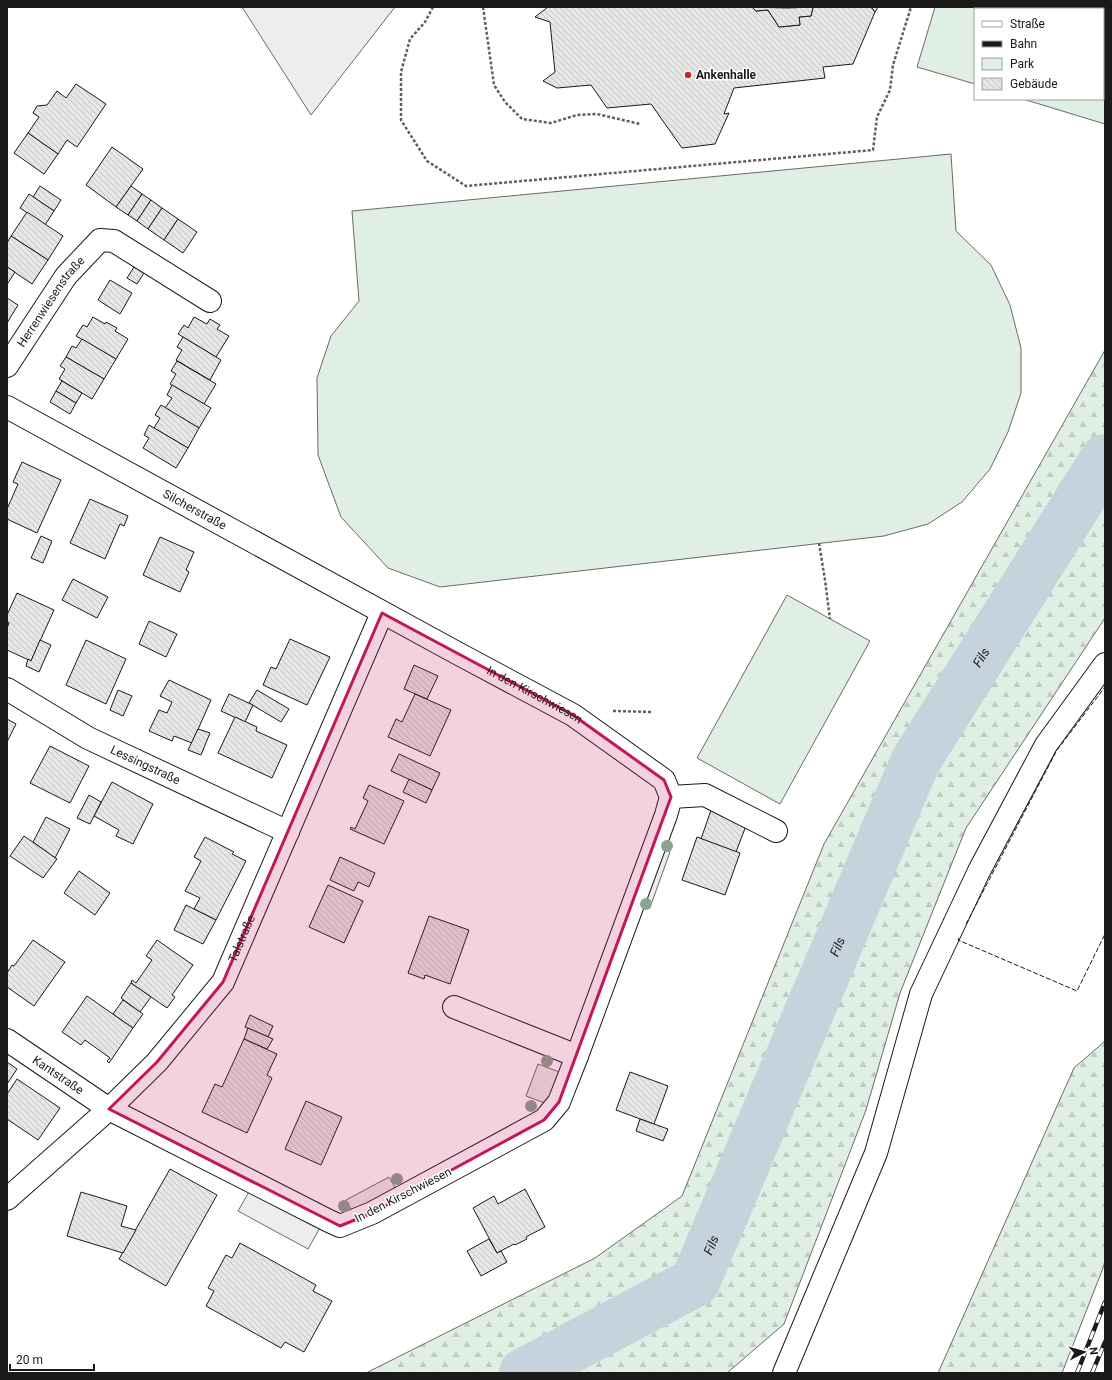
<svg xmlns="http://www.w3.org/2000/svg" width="1112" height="1380" font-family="Roboto,sans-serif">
<defs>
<pattern id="forest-firs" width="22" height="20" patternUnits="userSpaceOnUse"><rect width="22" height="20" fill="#e0efe3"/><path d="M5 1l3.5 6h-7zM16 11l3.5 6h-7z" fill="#c0ccc2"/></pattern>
<pattern id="building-back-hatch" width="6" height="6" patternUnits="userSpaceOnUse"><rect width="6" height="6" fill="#e6e6e6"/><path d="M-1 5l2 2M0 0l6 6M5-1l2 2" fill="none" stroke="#c5c5c5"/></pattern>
</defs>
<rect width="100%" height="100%" fill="#fff"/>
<!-- green -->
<g fill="#e0efe3" stroke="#6a6a6a">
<polygon points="935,7 1105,7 1105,124 1023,99 1103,99 1103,9 975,9 975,84 917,67"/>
<polygon points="951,154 956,231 991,265 1010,305 1021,348 1021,393 1008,432 990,469 962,502 928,524 884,536 440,587 388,568 341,517 318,455 317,378 331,336 359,301 352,211"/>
<polygon points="787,595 870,641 780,804 697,758"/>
</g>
<!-- forest -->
<g fill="url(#forest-firs)" stroke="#6a6a6a">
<polygon points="1105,350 1105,618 966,828 900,993 866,1110 784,1324 727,1373 366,1373 595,1258 682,1196 824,844"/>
<polygon points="1105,1041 1105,1263 1062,1373 938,1373 1074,1068"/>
</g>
<!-- parking -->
<g fill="#ededed" stroke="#6a6a6a">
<polygon points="242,7 395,7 311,115"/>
<polygon points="654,847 670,852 652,902 636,896"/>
<polygon points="538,1064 570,1076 555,1107 526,1096"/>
<polygon points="389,1177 401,1198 357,1220 346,1200"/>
<polygon points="254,1183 325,1219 308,1249 238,1211"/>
</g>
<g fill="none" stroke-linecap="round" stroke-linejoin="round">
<!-- river -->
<path stroke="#c6d2dc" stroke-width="50" id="s1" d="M524,1373L695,1282L915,762L1105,459"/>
</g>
<!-- building -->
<g fill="url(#building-back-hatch)" stroke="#1a1a1a">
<polygon points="548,7 752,7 756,11 768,10 779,27 800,25 799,17 811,16 813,7 871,7 875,12 853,64 823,67 825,78 734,88 724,114 729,113 715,144 682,148 651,104 607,108 591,85 557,88 543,81 555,72 550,22 535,17"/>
<polygon points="752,7 787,8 813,7 811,16 799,17 800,25 779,27 768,10 756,11"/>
<polygon points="871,7 878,7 875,12"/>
<polygon points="76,84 106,104 77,147 67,140 58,154 28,133 39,117 33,113 37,106 47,105 57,91 66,98"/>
<polygon points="28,133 58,154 44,174 14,153"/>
<polygon points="112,147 143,169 116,207 86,185"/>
<polygon points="40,186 61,200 54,211 33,197"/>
<polygon points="131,186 142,194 128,215 116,207"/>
<polygon points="29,194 54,211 45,225 20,208"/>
<polygon points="142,194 151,200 137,221 128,215"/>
<polygon points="151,200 162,208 148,229 137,221"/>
<polygon points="162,208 178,219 164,240 148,229"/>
<polygon points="27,212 63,236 48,260 11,236"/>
<polygon points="178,219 197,232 183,253 164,240"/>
<polygon points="11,236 48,260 32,284 7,267 7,243"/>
<polygon points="7,267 15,272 8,283 7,282"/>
<polygon points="134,267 144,273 137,284 127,278"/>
<polygon points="110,280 132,293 120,314 98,300"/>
<polygon points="7,298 18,305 7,323"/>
<polygon points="93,317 105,324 106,322 117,328 115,331 128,339 116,359 76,336 83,325 87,327"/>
<polygon points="194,317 207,324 210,319 220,325 217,329 229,336 216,357 178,334 184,325 188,328"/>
<polygon points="183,337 221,360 210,380 176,360 182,350 177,347"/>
<polygon points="82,339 116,359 104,379 66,357 72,346 76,348"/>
<polygon points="66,357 104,379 92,399 59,379 65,369 60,366"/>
<polygon points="177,361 216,384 204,404 170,384 176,374 171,371"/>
<polygon points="62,381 82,393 76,403 56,391"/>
<polygon points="172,385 211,408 199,428 165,408 172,398 167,395"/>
<polygon points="56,391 76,403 70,414 50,402"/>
<polygon points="161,405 199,428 188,448 154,428 160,418 155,415"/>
<polygon points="149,425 188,448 176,468 143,448 149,438 144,435"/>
<polygon points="22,462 61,480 37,533 7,519 7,509 18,484 13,482"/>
<polygon points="90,499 128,516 124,526 120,524 105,559 70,543"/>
<polygon points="41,536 52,541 43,563 31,558"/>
<polygon points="160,537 194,552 186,570 189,572 180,592 143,575"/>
<polygon points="73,579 108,597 97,618 62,600"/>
<polygon points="17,593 54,610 31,661 7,650 7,628 9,623 7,621 7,615"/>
<polygon points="149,621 177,634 166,657 139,644"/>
<polygon points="290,639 330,657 307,705 263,685 271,667 276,669"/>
<polygon points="40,640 51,645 39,672 26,666 28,659 31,661"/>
<polygon points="86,640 126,659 106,704 66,685"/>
<polygon points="414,665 438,676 427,699 404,689"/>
<polygon points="169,680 211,700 192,743 174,736 172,741 149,731 159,710 167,713 172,702 160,696"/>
<polygon points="118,690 132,696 123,716 110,710"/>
<polygon points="257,690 289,709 281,722 249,703"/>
<polygon points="229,694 253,705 245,722 221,711"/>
<polygon points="415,694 451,710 430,756 388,737 396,719 402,722"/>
<polygon points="235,717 257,727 256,731 287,745 272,778 218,753"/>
<polygon points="7,719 16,724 7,742"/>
<polygon points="198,729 210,733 201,755 188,750"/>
<polygon points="50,746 89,766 70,803 30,783"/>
<polygon points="399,754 440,773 432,790 391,771"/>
<polygon points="409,779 432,790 426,803 403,792"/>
<polygon points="112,782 153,804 133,844 116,836 119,830 94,816"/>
<polygon points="369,785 404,801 384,844 350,829 351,827 355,829 368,801 363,798"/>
<polygon points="89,795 101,802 90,824 77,818"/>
<polygon points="711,810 747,823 736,852 701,839"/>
<polygon points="46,817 70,829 55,858 33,842"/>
<polygon points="24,836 57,859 43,878 10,856"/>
<polygon points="205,837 234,852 232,854 246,861 216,920 194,909 200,898 185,891 201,861 194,857"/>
<polygon points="697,837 740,853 725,895 682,880"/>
<polygon points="340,857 375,873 369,887 358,882 354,891 330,880"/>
<polygon points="79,871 110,893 95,915 64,893"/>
<polygon points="328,885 363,901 344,943 309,927"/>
<polygon points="186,905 216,920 203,944 174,930"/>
<polygon points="429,916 469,930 450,984 425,975 424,979 408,973"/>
<polygon points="33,940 65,962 34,1006 7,987 7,973 12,965 14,966"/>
<polygon points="157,940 193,965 172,995 175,997 167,1008 131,983 132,980 136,983 152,960 146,956"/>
<polygon points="131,983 151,997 140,1012 121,998"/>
<polygon points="87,996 133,1028 109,1063 107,1061 110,1058 85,1040 81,1045 62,1032"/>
<polygon points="123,1000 143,1014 133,1028 113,1014"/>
<polygon points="250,1015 273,1026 268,1037 245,1027"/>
<polygon points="248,1028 273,1039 267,1049 244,1039"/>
<polygon points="244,1039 277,1054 267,1075 272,1078 247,1133 202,1112 215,1084 222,1087"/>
<polygon points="7,1062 17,1069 7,1084"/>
<polygon points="630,1072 668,1086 654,1124 616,1110"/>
<polygon points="17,1079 60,1108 38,1140 7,1119 7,1094"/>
<polygon points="306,1101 342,1117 321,1165 285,1149"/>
<polygon points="640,1119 668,1129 663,1141 636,1131"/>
<polygon points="170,1169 217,1195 166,1286 119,1259"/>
<polygon points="525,1189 545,1227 526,1237 527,1239 515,1245 514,1244 497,1253 473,1208 494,1196 498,1204"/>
<polygon points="81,1192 127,1206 121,1226 136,1230 123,1253 67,1236"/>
<polygon points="489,1239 497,1253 501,1251 507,1262 481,1276 467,1251"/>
<polygon points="240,1243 316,1285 313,1291 332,1301 304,1352 285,1342 281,1348 206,1306 214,1291 208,1288 226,1255 232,1258"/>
</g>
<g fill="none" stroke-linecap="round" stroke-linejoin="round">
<defs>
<g id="minor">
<path id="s2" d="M7,366L66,276L100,240L114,241L210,301"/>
<path id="s3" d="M7,407L457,653L573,715L664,780L671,797L666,815L577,1056L559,1102L544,1120L372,1213L340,1226L329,1221L109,1109L7,1040"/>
<path id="s4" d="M7,689L88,738L288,832"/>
<polyline points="671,797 705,795 776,831"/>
<polyline points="454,1007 577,1056"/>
<path id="s5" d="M7,1199L109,1109L157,1062L223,982L382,613"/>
<polyline points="784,1373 876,1153 921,994 979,871 1046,745 1105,664"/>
</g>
</defs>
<!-- minor casing -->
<use href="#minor" stroke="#1a1a1a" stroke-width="24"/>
<!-- path -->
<g stroke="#5f5f5f" stroke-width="2.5" stroke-dasharray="3 2" stroke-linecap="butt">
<polyline points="433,7 425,22 410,39 401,72 401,120 427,161 466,186 873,150 877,117 890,90 893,65 911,7"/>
<polyline points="483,7 494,85 505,102 522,119 551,123 577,115 597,114 640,124"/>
<polyline points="819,543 825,580 830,619"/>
<polyline points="613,711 653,712"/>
</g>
<!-- minor -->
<use href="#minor" stroke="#fff" stroke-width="22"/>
<defs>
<g id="rail">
<polyline points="1077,1373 1105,1302"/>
<polyline points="1092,1373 1105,1342"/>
</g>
</defs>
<!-- rail casing -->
<use href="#rail" stroke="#1a1a1a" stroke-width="4.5"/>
<!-- rail -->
<use href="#rail" stroke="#fff" stroke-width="3" stroke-dasharray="9" stroke-linecap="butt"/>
<!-- fence -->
<g stroke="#1a1a1a" stroke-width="1" stroke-dasharray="5 2" stroke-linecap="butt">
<polyline points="966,924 1057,750 1105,687"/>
<polyline points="959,938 958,940 1077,991 1105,934"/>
</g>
</g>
<!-- trees -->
<g fill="#8aa48f">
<circle cx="667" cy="846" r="6"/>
<circle cx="646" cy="904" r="6"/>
<circle cx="547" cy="1061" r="6"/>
<circle cx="531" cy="1106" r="6"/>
<circle cx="397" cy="1179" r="6"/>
<circle cx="344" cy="1206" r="6"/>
</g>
<!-- marked area -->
<path fill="#c2185b" fill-opacity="0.2" stroke="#c2185b" stroke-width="3" stroke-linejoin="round" d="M382,613L573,715L664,780L671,797L559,1102L544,1120L372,1213L340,1226L109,1109L157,1062L223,982Z"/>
<!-- markers -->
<circle fill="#c62828" stroke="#fff" stroke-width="1.5" cx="688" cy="75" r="4"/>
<g text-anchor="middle" stroke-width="3" stroke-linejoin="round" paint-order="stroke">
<!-- poi labels -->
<g font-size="12" font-weight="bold" fill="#1a1a1a" stroke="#fff" text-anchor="start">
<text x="696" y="79">Ankenhalle</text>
</g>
<!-- street labels -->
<g font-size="12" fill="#1a1a1a" stroke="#fff">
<text dy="4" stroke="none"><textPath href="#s2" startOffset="78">Herrenwiesenstraße</textPath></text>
<text dy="4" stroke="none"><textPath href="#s3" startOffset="214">Silcherstraße</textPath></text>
<text dy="4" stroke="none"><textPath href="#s3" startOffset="601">In den Kirschwiesen</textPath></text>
<text dy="4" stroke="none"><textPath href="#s4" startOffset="158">Lessingstraße</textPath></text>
<text dy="4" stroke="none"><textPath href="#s5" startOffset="354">Talstraße</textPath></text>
<text transform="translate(58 1075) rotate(34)" y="4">Kantstraße</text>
<text transform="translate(403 1195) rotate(-27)" y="4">In den Kirschwiesen</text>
</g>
<!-- water labels -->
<g font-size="13" font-style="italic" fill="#1a1a1a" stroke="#fff">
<text dy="5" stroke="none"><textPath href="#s1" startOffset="882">Fils</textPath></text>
<text dy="5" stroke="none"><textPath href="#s1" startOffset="558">Fils</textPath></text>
<text dy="5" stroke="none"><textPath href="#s1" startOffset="234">Fils</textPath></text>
</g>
</g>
<!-- border -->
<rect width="1112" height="1380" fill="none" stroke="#1a1a1a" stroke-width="16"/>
<!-- legend -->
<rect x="974" y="8" width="130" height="92" fill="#ffffff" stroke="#a3a3a3"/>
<rect x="982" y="21" width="20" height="6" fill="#ffffff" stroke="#a3a3a3"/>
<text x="1010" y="28" font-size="12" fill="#1a1a1a">Straße</text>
<rect x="982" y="41" width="20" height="6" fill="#1a1a1a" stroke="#a3a3a3"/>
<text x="1010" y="48" font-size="12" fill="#1a1a1a">Bahn</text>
<rect x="982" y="58" width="20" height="12" fill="#e0efe3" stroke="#a3a3a3"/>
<text x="1010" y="68" font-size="12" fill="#1a1a1a">Park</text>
<rect x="982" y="78" width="20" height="12" fill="url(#building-back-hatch)" stroke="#a3a3a3"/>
<text x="1010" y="88" font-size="12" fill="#1a1a1a">Gebäude</text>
<!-- north arrow -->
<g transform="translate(1084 1352) rotate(84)" stroke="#ffffff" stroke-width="3" paint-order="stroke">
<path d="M0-3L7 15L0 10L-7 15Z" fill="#1a1a1a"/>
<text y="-6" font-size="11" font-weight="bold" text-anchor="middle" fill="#1a1a1a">N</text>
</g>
<!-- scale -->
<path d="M10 1364v6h84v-6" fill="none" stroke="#1a1a1a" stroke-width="2"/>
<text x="16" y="1364" font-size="12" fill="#1a1a1a" stroke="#ffffff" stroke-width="3" paint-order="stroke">20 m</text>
</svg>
